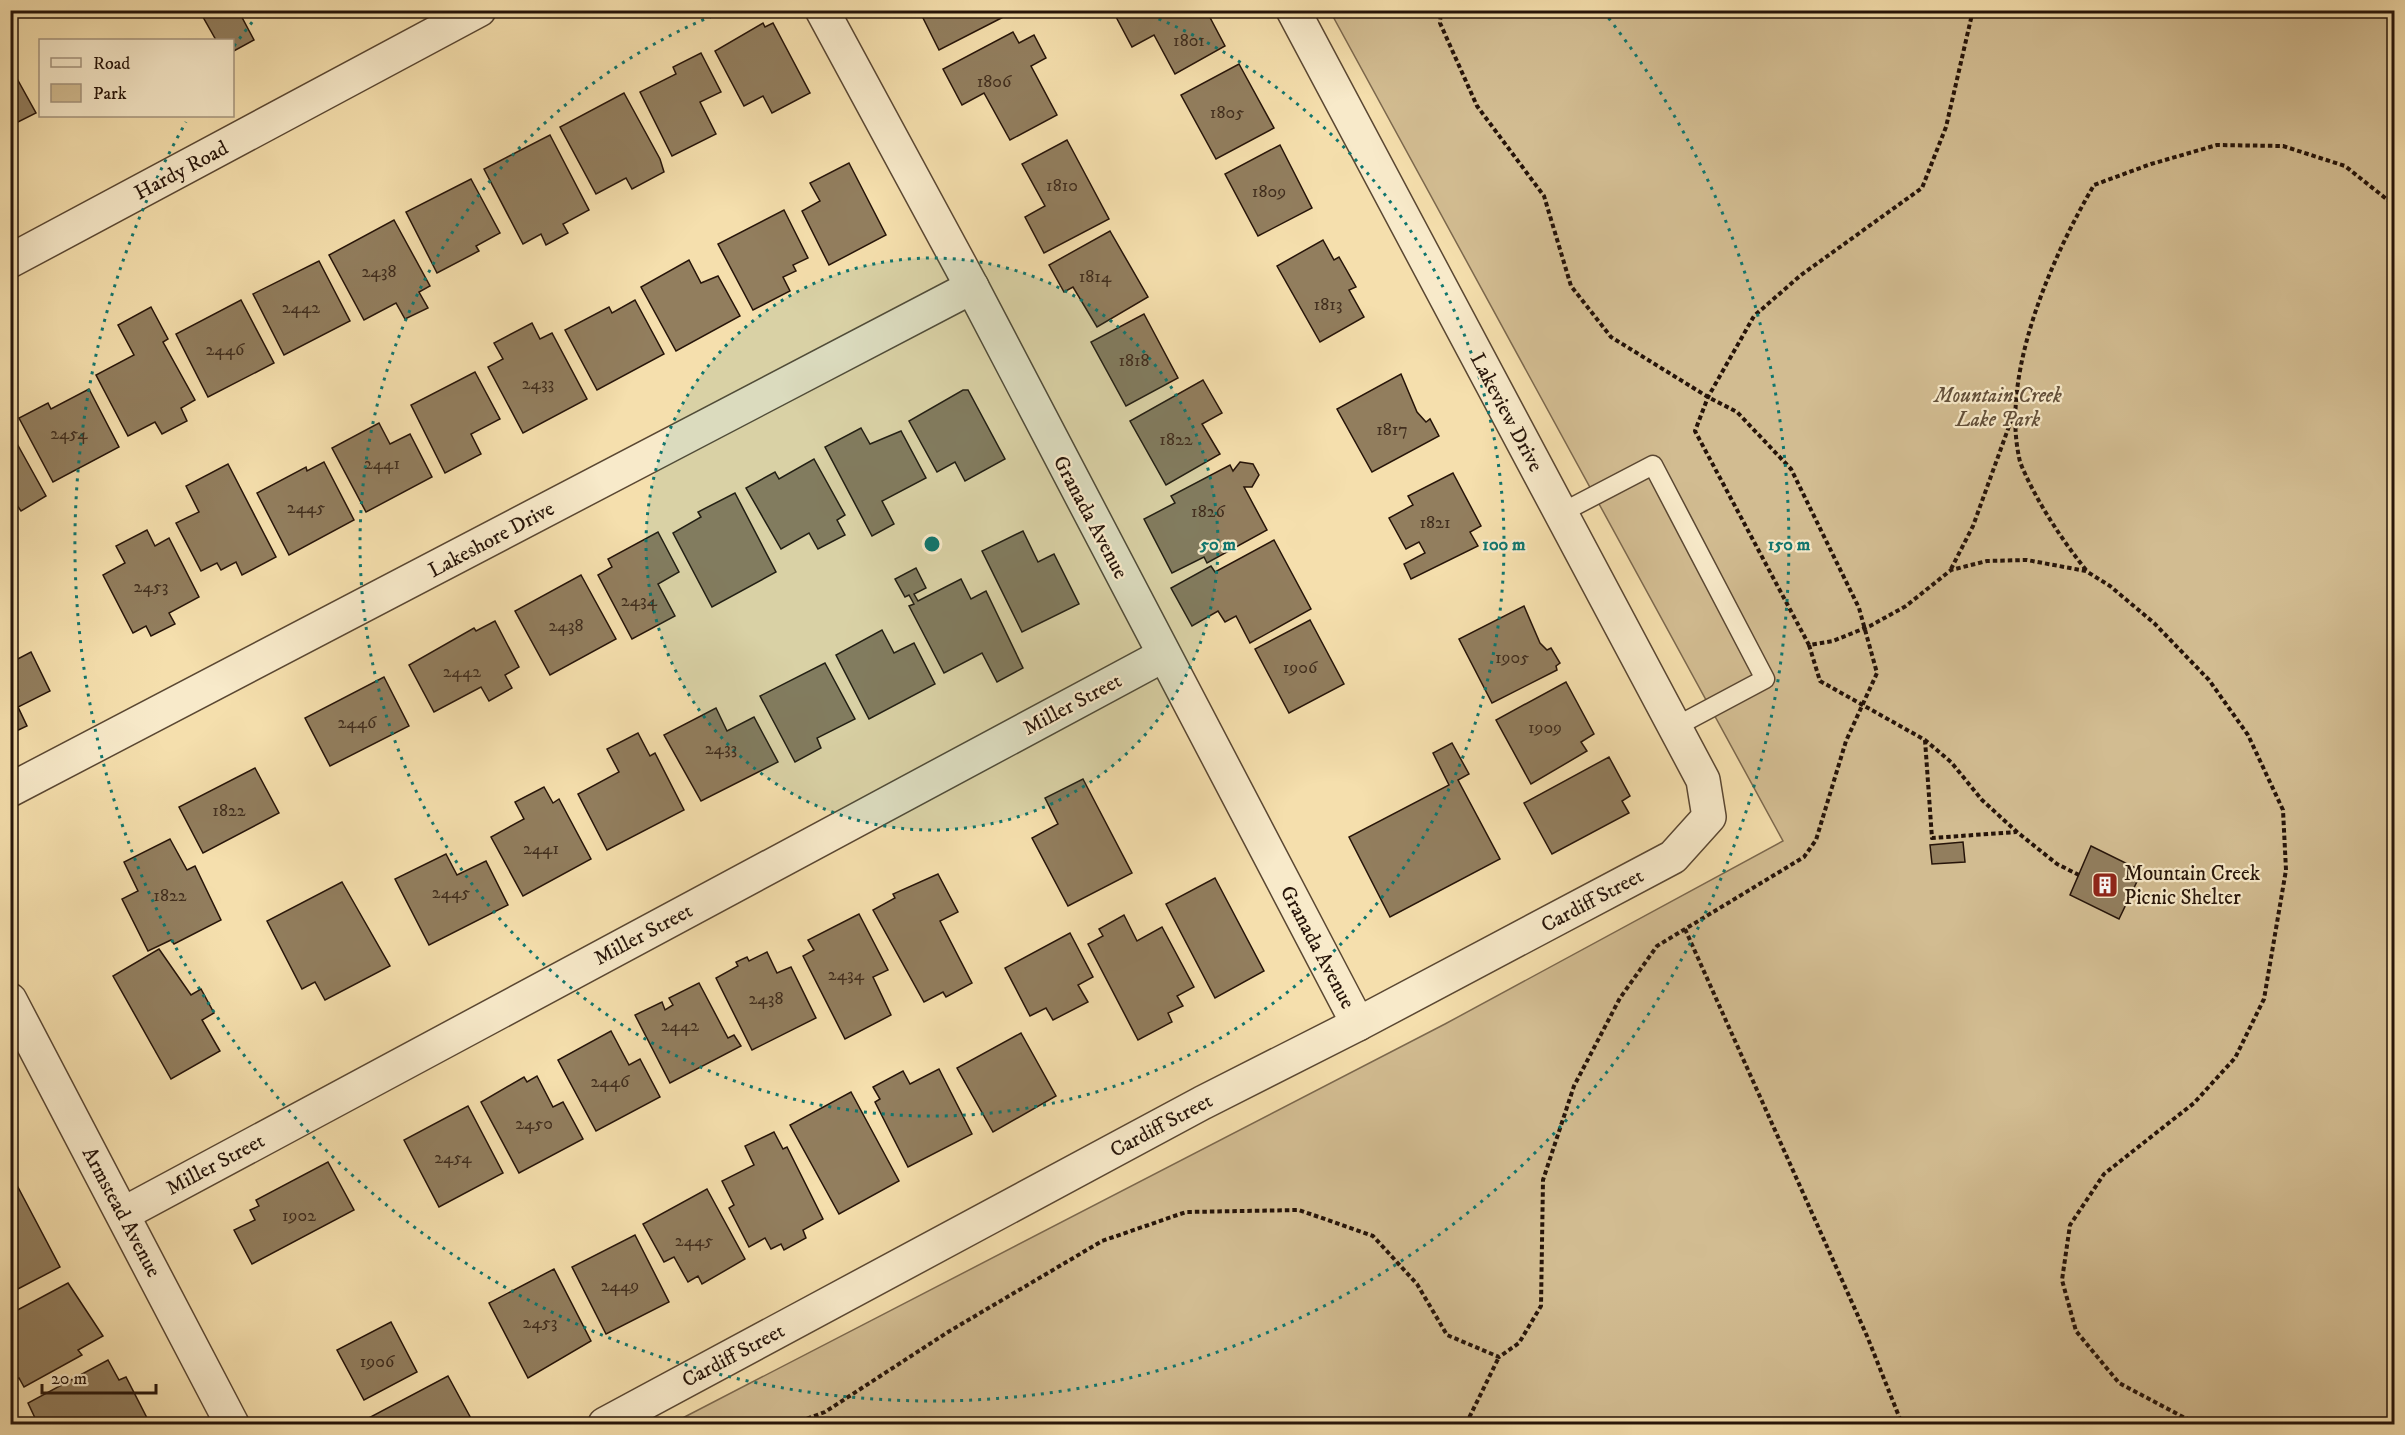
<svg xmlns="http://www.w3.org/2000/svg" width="2405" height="1435" font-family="'IM FELL DW Pica',serif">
<rect width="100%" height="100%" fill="#f5dfad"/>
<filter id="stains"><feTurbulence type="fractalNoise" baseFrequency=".00333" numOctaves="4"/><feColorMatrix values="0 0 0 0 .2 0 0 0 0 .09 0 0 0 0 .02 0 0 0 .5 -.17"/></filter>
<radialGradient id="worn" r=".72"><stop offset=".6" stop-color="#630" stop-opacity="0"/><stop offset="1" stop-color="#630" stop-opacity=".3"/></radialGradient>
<!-- green -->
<polygon fill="#d2bc91" stroke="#7c684d" stroke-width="1.5" points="1330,11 2394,11 2394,1424 671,1424 1445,1024 1783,841"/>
<!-- building -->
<g fill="#927e5e" stroke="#261409" stroke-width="1.5">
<polygon points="199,10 238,10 254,40 232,52 232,40 216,40"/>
<polygon points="919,10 1017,10 939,50"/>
<polygon points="1123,10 1206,10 1225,46 1175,74 1154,35 1132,47 1115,15"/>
<polygon points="763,23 765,27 773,23 810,93 772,113 763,96 744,106 715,51"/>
<polygon points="1013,32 1019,43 1034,35 1046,58 1031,66 1057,115 1010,140 984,93 962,105 943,69"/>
<polygon points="701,53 721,92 700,102 716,134 672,156 640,92 676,74 673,67"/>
<polygon points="1239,64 1274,128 1216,159 1181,95"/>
<polygon points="10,66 36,113 10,126"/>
<polygon points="624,93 660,159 664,172 632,189 626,178 596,194 560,127"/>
<polygon points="550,135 589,210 563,224 568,233 546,245 541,234 523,244 484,169"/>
<polygon points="1067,140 1109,219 1044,253 1025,217 1045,206 1022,164"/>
<polygon points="1280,145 1312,208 1258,236 1225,174"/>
<polygon points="849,163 886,235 829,265 802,211 820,201 810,183"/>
<polygon points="471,179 500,233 476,246 479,251 437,273 406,212"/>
<polygon points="784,210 808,258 793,265 796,271 783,277 790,291 753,310 718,244"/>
<polygon points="394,220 430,286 419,292 428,308 405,319 396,303 364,320 329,255"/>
<polygon points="1110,231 1148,297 1097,327 1073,287 1064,292 1049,265"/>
<polygon points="1323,240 1334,260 1339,257 1356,287 1349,290 1364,317 1320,342 1277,266"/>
<polygon points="689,260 701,283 718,276 740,316 676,351 641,287"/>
<polygon points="319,261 350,321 284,355 253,294"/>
<polygon points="241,300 274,363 208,397 176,334"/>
<polygon points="635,300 664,354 597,390 565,330 609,307 612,313"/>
<polygon points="151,307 168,339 163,342 195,400 181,408 187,421 162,434 155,422 128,436 96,375 134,355 118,325"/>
<polygon points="1144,314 1178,378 1126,406 1091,342"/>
<polygon points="532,323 540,339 552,333 587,399 523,433 488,367 503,359 494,343"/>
<polygon points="475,372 500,419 471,434 481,454 445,473 411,405"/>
<polygon points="1401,374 1417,412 1426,422 1430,419 1439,436 1372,472 1337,409"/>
<polygon points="1203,380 1222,413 1202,424 1220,454 1166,485 1130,421"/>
<polygon points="89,389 119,447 53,482 19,418 48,403 51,409"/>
<polygon points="963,390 968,390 1005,459 965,481 955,462 937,472 909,421"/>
<polygon points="379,423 390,444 410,434 432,477 366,512 332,448"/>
<polygon points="861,428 870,444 901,431 926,478 882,501 894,524 872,536 825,447"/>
<polygon points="10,431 46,496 21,511 10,495"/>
<polygon points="814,459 845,515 837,520 845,535 818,549 809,533 781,549 746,488 775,472 779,479"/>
<polygon points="324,462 354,520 289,555 257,493 306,467 307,471"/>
<polygon points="1240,462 1253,464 1259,475 1252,487 1244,487 1267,530 1207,563 1204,557 1172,573 1144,519 1175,503 1171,496 1230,465 1233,471"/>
<polygon points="228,464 276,557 242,575 236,562 221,570 217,563 201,571 176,523 199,512 186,486"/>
<polygon points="1453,473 1481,526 1470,532 1478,546 1411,579 1404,564 1425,553 1419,542 1406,549 1389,518 1413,505 1408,496"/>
<polygon points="735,493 776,572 712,607 673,533 701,517 698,512"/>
<polygon points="147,530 155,546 169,538 199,597 169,613 175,624 151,636 146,626 133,633 103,575 125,563 116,546"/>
<polygon points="1023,531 1038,562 1054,554 1079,604 1022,632 982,551"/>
<polygon points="658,532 679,572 658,584 675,616 632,639 598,575 612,567 608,559"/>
<polygon points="1274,540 1311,609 1250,643 1236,616 1225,622 1218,611 1192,626 1171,588 1211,566 1215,572"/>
<polygon points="916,568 926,588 914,594 918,601 961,579 971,599 986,591 1023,668 997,682 982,653 944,673 909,606 914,604 909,595 905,597 895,579"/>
<polygon points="581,575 616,639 550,675 515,611"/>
<polygon points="1524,606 1540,643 1547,650 1551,648 1560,663 1556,666 1557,670 1492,703 1459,639"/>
<polygon points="1310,620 1344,684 1289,713 1255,649"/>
<polygon points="495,621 519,667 505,675 512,688 489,701 481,687 434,712 409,665 474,628 476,631"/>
<polygon points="882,630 894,653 914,643 935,684 869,719 836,655"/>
<polygon points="31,652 50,691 18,707 27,726 10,734 10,663"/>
<polygon points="825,663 855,719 817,738 821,748 795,762 760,696"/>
<polygon points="384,677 409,726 330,766 305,718"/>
<polygon points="1566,682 1594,734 1581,742 1587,751 1531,784 1496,720"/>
<polygon points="716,708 727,731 754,717 778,762 701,801 664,735"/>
<polygon points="638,733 650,756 655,753 684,810 607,850 578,794 619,772 607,749"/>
<polygon points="1452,743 1469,774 1458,780 1500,859 1390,917 1349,837 1449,785 1433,753"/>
<polygon points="1609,757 1630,796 1622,801 1629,813 1552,854 1524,803"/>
<polygon points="255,768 279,813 203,853 179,807"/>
<polygon points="1083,779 1132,873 1068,906 1032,838 1058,824 1045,798"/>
<polygon points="544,787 553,803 559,799 591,859 523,896 491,837 524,819 515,802"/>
<polygon points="170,839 187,870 195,866 221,920 174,944 171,940 148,951 122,899 138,891 124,862"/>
<polygon points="1963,842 1965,862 1932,864 1930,845"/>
<polygon points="2091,846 2142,871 2119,919 2070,895"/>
<polygon points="446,854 457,875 486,861 508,905 429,945 395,879"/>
<polygon points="938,874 958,912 940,921 972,983 946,997 943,992 924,1002 873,910 895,898 893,894"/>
<polygon points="1215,878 1264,971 1215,998 1166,904"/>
<polygon points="342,882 390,966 325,1000 315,982 302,989 267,921"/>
<polygon points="859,914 888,970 873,977 891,1015 845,1039 803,956 814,950 808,940"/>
<polygon points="1124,915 1137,941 1162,927 1194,987 1177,996 1183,1006 1168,1013 1172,1022 1138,1040 1088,944 1103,936 1099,929"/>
<polygon points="1070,933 1093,977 1078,985 1088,1002 1053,1020 1046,1008 1030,1016 1005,968"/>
<polygon points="159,949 191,995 201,989 214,1013 202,1020 220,1051 171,1079 113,976"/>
<polygon points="767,952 777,973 791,967 816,1018 752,1050 716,978 738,966 736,962 747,957 749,961"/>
<polygon points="699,983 728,1038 734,1035 741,1046 670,1083 635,1015 662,1002 665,1010 673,1005 669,998"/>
<polygon points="611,1031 629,1065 640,1059 660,1097 596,1131 558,1060"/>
<polygon points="1021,1033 1056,1096 993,1132 957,1068"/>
<polygon points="939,1069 972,1134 908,1167 875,1102 880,1099 873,1087 903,1071 910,1084"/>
<polygon points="537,1076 553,1107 563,1102 583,1139 519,1173 481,1102 524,1077 527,1082"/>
<polygon points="851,1092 899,1181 839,1214 790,1125"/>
<polygon points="468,1106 503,1173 439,1207 404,1140"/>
<polygon points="774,1132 783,1149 787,1147 823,1219 803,1230 806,1238 784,1250 781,1244 771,1249 765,1238 749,1247 729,1208 734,1205 722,1181 754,1165 745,1146"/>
<polygon points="328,1162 354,1210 252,1264 234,1230 255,1220 250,1210 259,1206 256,1200"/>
<polygon points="10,1172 60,1267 12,1292 10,1290"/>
<polygon points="707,1189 745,1259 702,1284 698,1276 688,1282 674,1257 664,1262 643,1224"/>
<polygon points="635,1235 669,1302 606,1334 572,1267"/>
<polygon points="554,1269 591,1341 528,1378 489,1303"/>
<polygon points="68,1283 103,1336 78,1350 82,1355 24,1387 19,1378 10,1382 10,1314"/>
<polygon points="391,1322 417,1372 364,1400 337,1350"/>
<polygon points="108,1360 119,1380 126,1377 147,1418 135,1424 25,1424 35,1418 28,1403"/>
<polygon points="448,1376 474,1424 362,1424 361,1422"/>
</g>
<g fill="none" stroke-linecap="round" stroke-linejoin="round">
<defs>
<polyline id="lane" points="1561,513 1653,465 1765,679 1675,727"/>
<g id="street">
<polyline points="822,10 972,287 1358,1024"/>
<polyline points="10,261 479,10"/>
<polyline points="10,790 972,287"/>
<polyline points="10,1000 232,1424"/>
<polyline points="123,1214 1164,655"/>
<polyline points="605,1424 1202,1103 1358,1024 1673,857 1709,817 1703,780 1293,10"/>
</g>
</defs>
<!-- lane casing -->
<use href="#lane" stroke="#5a4732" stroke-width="21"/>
<!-- street casing -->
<use href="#street" stroke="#5a4732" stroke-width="36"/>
<!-- path -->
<g stroke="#261409" stroke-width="4" stroke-dasharray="4.5 3" stroke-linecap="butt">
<polyline points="1973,10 1946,127 1922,188 1801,275 1754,316 1708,397 1695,431 1809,645 1833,641 1870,626 1906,606 1951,570 1987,561 2027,560 2086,571 2110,586 2154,623 2209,680 2248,735 2283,810 2286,870 2264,999 2235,1058 2194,1103 2104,1174 2070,1225 2062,1280 2076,1331 2119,1383 2185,1418 2204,1424"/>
<polyline points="1951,569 1973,526 2012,418"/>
<path d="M2086,570C2063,541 2043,511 2027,478C2024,471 2020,464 2019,457C2001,372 2052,257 2094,185L2151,164L2217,145L2283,146L2345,166L2394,205"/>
<polyline points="1809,645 1820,681 1925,740 1951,762 1982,800 2017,832 2057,864 2079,875"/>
<polyline points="1925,740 1932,838 2016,832"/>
<polyline points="1685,929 1867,1336 1902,1424"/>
<polyline points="793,1424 825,1412 948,1332 1102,1241 1186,1212 1299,1210 1373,1236 1417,1284 1447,1335 1499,1357 1519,1343 1541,1306 1543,1180 1574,1086 1620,998 1657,946 1804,857 1816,840 1846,741 1877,673 1859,608 1791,469 1737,412 1708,397 1611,337 1571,286 1544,196 1477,106 1440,23 1441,10"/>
<polyline points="1466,1424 1499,1357"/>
</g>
<!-- lane -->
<use href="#lane" stroke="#f8eaca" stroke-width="18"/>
<!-- street -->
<use href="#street" stroke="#f8eaca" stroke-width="33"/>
</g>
<!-- distance rings -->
<circle cx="932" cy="544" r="286" fill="#0f766e" fill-opacity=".12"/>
<g fill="none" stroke="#0f766e" stroke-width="3" stroke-dasharray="3 6">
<circle cx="932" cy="544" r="286"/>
<path d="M1142 12A572 572 0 1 1 722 12"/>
<path d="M234 46A857 857 0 0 1 261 11M1603 11A857 857 0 1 1 186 122"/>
</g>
<!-- icons -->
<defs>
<symbol id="building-square" viewBox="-11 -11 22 22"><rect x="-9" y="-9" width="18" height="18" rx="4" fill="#8f2418" stroke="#f8eaca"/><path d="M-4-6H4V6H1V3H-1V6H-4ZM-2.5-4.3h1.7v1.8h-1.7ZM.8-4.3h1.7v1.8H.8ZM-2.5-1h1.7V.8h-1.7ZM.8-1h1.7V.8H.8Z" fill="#fff"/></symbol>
</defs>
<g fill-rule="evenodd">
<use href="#building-square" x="2090" y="870" width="30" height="30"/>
</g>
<g text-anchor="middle" stroke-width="4.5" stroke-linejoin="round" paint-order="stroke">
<!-- number labels -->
<g font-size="18" fill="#412e1e">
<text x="1189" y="46">1801</text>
<text x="994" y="87">1806</text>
<text x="1227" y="118">1805</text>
<text x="1062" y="191">1810</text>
<text x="1269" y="197">1809</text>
<text x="379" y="277">2438</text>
<text x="1095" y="282">1814</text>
<text x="1328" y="310">1813</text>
<text x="301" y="313">2442</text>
<text x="225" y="355">2446</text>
<text x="1134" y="366">1818</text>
<text x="538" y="389">2433</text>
<text x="1392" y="435">1817</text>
<text x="69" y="439">2454</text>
<text x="1176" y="445">1822</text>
<text x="382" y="469">2441</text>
<text x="306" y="513">2445</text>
<text x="1208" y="517">1826</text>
<text x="1435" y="528">1821</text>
<text x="151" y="592">2453</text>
<text x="639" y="606">2434</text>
<text x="566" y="631">2438</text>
<text x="1512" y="663">1905</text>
<text x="1300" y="673">1906</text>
<text x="462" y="677">2442</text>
<text x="357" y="728">2446</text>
<text x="1545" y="733">1909</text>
<text x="721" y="754">2433</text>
<text x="229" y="816">1822</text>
<text x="541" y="854">2441</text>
<text x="451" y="898">2445</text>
<text x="170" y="901">1822</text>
<text x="846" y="980">2434</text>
<text x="766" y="1004">2438</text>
<text x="680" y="1031">2442</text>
<text x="610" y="1087">2446</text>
<text x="534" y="1129">2450</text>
<text x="453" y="1163">2454</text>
<text x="299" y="1221">1902</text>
<text x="694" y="1246">2445</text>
<text x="620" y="1291">2449</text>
<text x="540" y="1328">2453</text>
<text x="377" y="1367">1906</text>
</g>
<!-- street labels -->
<g font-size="21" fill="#261409" stroke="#f8eaca">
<text transform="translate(181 170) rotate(-28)" y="7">Hardy Road</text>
<text transform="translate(1507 412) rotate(62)" y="7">Lakeview Drive</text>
<text transform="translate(1091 517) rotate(62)" y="7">Granada Avenue</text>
<text transform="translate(491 539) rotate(-28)" y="7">Lakeshore Drive</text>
<text transform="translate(1072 704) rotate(-28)" y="7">Miller Street</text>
<text transform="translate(1592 900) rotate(-28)" y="7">Cardiff Street</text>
<text transform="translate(643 934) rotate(-28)" y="7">Miller Street</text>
<text transform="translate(1318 947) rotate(62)" y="7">Granada Avenue</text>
<text transform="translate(1161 1125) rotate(-28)" y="7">Cardiff Street</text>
<text transform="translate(215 1164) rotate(-28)" y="7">Miller Street</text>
<text transform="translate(122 1212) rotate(62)" y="7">Armstead Avenue</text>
<text transform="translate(733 1355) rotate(-28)" y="7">Cardiff Street</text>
</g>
<!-- park labels -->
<g font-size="21" font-style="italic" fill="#624f39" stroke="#f8eaca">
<text x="1998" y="402">Mountain Creek<tspan x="1998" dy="24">Lake Park</tspan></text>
</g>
<!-- poi labels -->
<g font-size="21" fill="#261409" stroke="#f8eaca" text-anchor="start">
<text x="2124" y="880">Mountain Creek<tspan x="2124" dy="24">Picnic Shelter</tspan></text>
</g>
</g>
<circle cx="932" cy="544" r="9" fill="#0f766e" stroke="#f8eaca" stroke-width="3"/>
<g font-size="18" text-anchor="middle" font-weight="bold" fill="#0f766e" stroke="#f8eaca" stroke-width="4.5" stroke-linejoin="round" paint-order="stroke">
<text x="1218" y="550">50 m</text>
<text x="1504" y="550">100 m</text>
<text x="1789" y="550">150 m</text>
</g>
<!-- margin -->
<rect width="2405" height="1435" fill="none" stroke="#f5dfad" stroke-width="36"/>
<rect x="12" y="12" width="2381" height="1411" fill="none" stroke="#261409" stroke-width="3"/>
<rect x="18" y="18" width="2369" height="1399" fill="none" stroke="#261409" stroke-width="1.5"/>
<!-- legend -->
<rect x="39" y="39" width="195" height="78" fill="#f8eaca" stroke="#a4947d" stroke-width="1.5"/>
<rect x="51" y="58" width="30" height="9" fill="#f8eaca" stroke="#a4947d" stroke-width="1.5"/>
<text x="93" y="69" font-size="18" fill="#261409">Road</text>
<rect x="51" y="84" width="30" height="18" fill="#d2bc91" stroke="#a4947d" stroke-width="1.5"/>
<text x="93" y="99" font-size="18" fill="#261409">Park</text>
<!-- scale -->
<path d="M42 1384v9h114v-9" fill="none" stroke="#261409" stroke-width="3"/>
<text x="51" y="1384" font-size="18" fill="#261409" stroke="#f8eaca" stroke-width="4.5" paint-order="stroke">20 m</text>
<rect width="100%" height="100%" filter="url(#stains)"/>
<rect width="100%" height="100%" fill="url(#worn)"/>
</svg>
